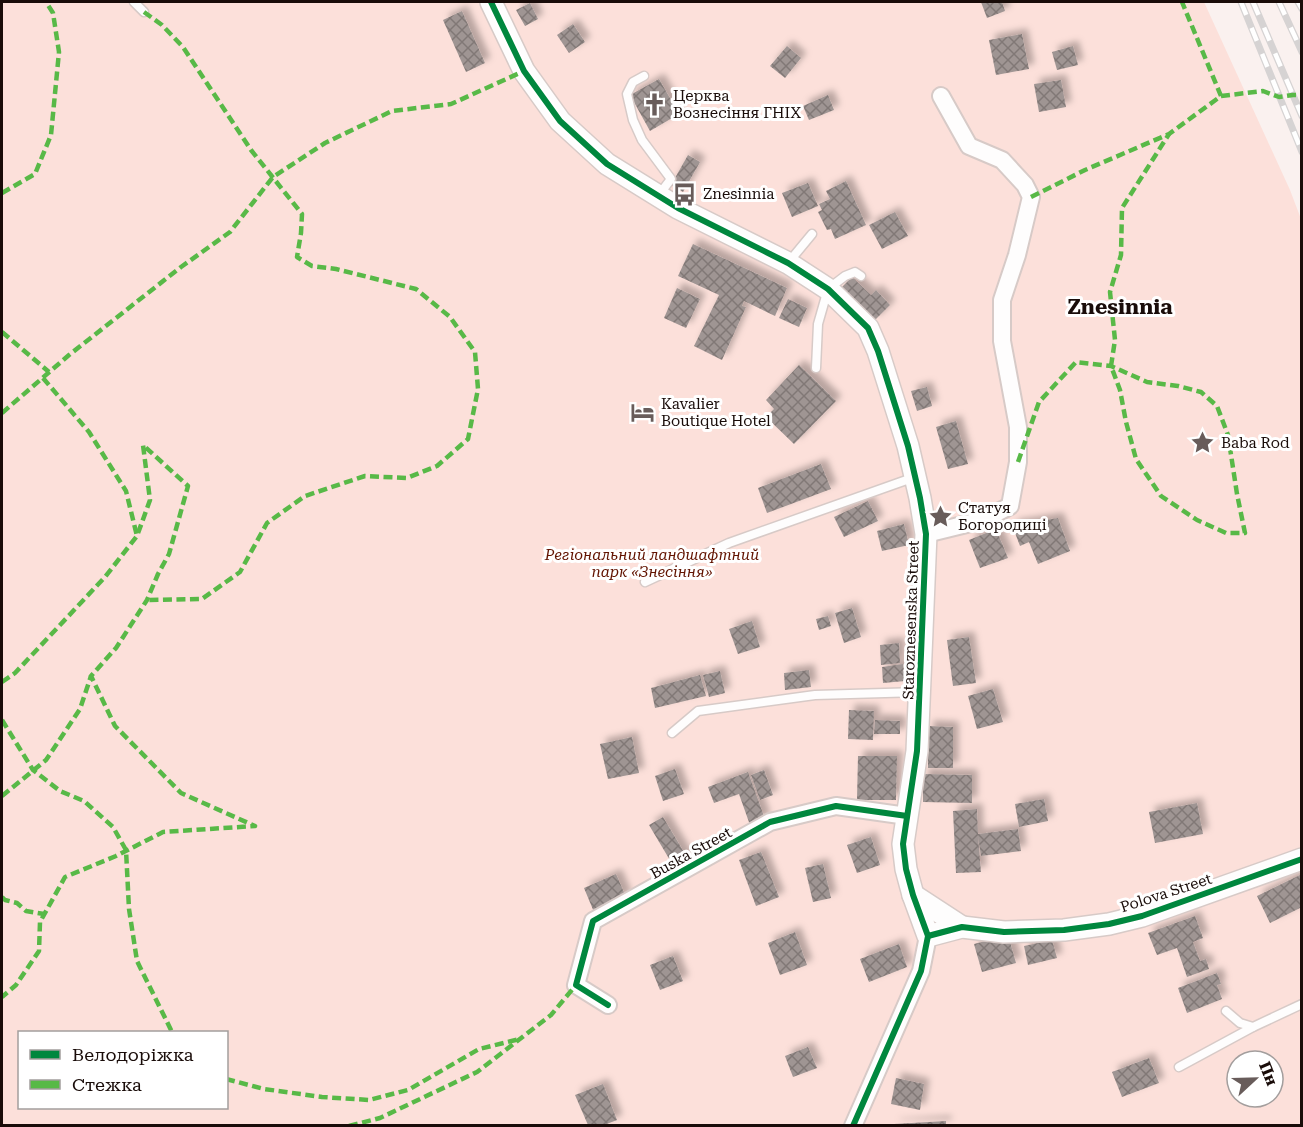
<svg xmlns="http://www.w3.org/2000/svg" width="1303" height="1127" font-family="'Roboto Serif',serif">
<defs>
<pattern id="building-cross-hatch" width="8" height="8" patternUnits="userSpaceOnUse" patternTransform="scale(1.5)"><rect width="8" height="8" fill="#9f9593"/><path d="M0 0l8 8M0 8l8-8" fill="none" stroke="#817876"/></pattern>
<filter id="shadow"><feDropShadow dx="5.5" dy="-5.5" stdDeviation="3" flood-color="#0004"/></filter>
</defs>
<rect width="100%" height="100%" fill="#faf1ef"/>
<!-- green -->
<path fill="#fce0da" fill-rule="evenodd" d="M2,2H1204L1290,190L1301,219V1125L2,1126ZM20,1032H226V1108H20ZM1237,1061H1273V1097H1237Z"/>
<!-- building -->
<g fill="url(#building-cross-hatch)" filter="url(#shadow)">
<polygon points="981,2 1002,2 1005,11 987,18"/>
<polygon points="530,3 538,19 525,26 516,10"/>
<polygon points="462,11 485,63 466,72 443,20"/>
<polygon points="573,24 585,42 569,53 557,35"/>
<polygon points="1022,34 1029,69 996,75 989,40"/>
<polygon points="787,46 801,58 785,78 770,66"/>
<polygon points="1073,46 1078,65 1057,70 1052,52"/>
<polygon points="659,79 679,114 650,131 630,95"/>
<polygon points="1061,80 1066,107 1039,112 1034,84"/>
<polygon points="828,95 834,110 809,120 803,106"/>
<polygon points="688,155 700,162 683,192 671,185"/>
<polygon points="846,181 866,225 835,239 831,229 827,230 818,212 822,210 819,204 830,199 826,191"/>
<polygon points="808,183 818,206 792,217 782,193"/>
<polygon points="895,212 908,236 882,249 869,225"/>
<polygon points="693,244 787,288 775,316 744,301 742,306 746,307 722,360 694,346 719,295 678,276"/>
<polygon points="852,277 871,295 876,290 890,305 874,321 841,288"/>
<polygon points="677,288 700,299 686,328 664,318"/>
<polygon points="788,299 807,308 799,327 779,318"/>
<polygon points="799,365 836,401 794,444 766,417 774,409 766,400"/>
<polygon points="927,387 932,406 917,411 911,391"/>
<polygon points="956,421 968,464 948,469 936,427"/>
<polygon points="821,464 831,489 767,513 758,488"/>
<polygon points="868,501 878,521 844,537 834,517"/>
<polygon points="1058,518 1070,551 1038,564 1029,542 1020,546 1012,525"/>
<polygon points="904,524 909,545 882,551 877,531"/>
<polygon points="996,529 1008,558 980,568 969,540"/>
<polygon points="852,608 861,637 844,643 835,613"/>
<polygon points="828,616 831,626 819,630 816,619"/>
<polygon points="752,621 760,647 738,654 729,629"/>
<polygon points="969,637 976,683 953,686 947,640"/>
<polygon points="899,643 900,663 881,665 880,645"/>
<polygon points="903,664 905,681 883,683 882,667"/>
<polygon points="809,670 811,687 785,690 784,673"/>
<polygon points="720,671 725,693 709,697 703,675"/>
<polygon points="700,675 706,696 655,708 651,688"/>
<polygon points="993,689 1003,722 977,729 968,696"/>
<polygon points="849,710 874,711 873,740 848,739"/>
<polygon points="875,720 900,721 900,734 874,734"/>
<polygon points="928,726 953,727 953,768 928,768"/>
<polygon points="632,737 639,773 608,779 600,744"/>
<polygon points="858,756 897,756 896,800 857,800"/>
<polygon points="675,769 684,794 663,801 655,776"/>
<polygon points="764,770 773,795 760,800 751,775"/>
<polygon points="748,772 765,819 750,825 739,794 714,803 708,787"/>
<polygon points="923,774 972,775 972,803 923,802"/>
<polygon points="1044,799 1048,821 1019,827 1015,804"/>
<polygon points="1197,803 1203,834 1155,843 1149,812"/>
<polygon points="977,809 978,834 1018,829 1021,851 981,856 978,837 981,872 956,873 953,811"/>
<polygon points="663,817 688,859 674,867 649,825"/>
<polygon points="871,837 880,865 857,873 847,845"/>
<polygon points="761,852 779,897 756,906 739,860"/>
<polygon points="823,864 831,898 813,902 805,868"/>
<polygon points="616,874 626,897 594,912 584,888"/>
<polygon points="1302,874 1302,907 1270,923 1257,896"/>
<polygon points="1195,916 1203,938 1193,942 1200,961 1206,959 1209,969 1187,977 1177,948 1157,955 1148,933"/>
<polygon points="795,932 807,965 780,975 768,943"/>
<polygon points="1008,935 1016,963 982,972 974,944"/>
<polygon points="1052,940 1057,958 1028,965 1024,946"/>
<polygon points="899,944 907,967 869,982 860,959"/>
<polygon points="673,956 683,981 660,990 650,965"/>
<polygon points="1217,973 1221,984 1217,985 1222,999 1187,1013 1178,988"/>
<polygon points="808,1047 817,1068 793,1077 785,1056"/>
<polygon points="1149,1058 1159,1083 1122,1097 1112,1072"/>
<polygon points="896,1078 924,1084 920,1110 891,1104"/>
<polygon points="603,1084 617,1120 604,1125 588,1125 575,1095"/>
<polygon points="946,1121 946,1125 894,1125 894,1124"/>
</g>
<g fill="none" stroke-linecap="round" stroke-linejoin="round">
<defs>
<g id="service">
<polyline points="134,2 144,12"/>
<polyline points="644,76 633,82 627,94 633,120 642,140 671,179 658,196"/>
<polyline points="788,263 812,234"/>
<polyline points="816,368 818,324 828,289 845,276 855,272 861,276"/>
<polyline points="645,582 729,543 915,477"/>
<polyline points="672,733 698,711 815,695 920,692"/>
<polyline points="1226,1011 1240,1023 1253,1027"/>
<polyline points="1179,1067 1253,1027 1302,1004"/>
</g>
<g id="minor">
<polyline points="926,534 983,520 1010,506 1018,462 1018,427 1002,341 1002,300 1017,255 1031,197 1025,185 1002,160 969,146 941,96"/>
<polyline points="608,1005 576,985 593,921 770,822 836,806 907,816"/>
<polyline points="853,1126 921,971 928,936"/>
</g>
<g id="tertiary">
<polyline points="491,2 524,71 560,121 607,164 678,208 788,263 828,289 868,328 878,351 908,446 920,498 926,534 917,751 903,844 906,869 913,895 928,936 962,927 1004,932 1064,930 1109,924 1142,916 1302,859"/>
<polyline points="913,895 962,927"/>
</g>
</defs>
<!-- service casing -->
<use href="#service" stroke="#d7cac7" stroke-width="11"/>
<!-- minor casing -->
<use href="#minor" stroke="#d7cac7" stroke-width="20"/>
<!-- tertiary casing -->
<use href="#tertiary" stroke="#d7cac7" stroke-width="24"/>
<!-- service -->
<use href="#service" stroke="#fefdfd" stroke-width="8"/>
<!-- minor -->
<use href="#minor" stroke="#fefdfd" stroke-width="16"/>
<!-- tertiary -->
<use href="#tertiary" stroke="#fefdfd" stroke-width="21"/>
<defs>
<g id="rail">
<polyline points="1241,2 1302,152"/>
<polyline points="1253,2 1302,116"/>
<polyline points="1279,2 1302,52"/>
<polyline points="1298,2 1302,9"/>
</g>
</defs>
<!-- rail casing -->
<use href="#rail" stroke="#d6d3d3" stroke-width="7"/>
<!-- rail -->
<use href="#rail" stroke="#fff" stroke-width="4.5" stroke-dasharray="14" stroke-linecap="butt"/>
<!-- quiet -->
<g stroke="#58b947" stroke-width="4.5" stroke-dasharray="9 4.5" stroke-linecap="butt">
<polyline points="144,12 162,25 183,47 251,150 302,214 301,233 297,257 312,266 336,269 416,289 450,317 475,352 478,389 468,439 437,466 407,478 365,476 305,496 267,523 240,572 202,599 147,600"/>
<polyline points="1221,96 1263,91 1279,97 1293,95 1302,95"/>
<polyline points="2,193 35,174 51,135 59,52 53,13 46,2"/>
<polyline points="1031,197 1085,170 1169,134 1221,96 1182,2"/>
<polyline points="2,332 49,372"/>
<polyline points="43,378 89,432 126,491 137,536"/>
<polyline points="2,413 69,355 181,267 230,232 273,177 325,143 392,111 451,104 524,71"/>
<polyline points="1018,462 1039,402 1076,362 1111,366 1147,382 1178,386 1201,392 1217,406 1228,435 1237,494 1245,533 1226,533 1197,520 1161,496 1136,459 1126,422 1120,390 1111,366 1115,340 1110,292 1121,255 1122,208 1169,134"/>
<polyline points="2,682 15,673 105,577 137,536 150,500 143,445 188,486 169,554 158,574 147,600 116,648 91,676 115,726 181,793 255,826 163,832 116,856 65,877 40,922 39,951 16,985 2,997"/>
<polyline points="2,720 33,770 60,791 84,801 113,827 126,850 129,909 137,961 172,1032"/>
<polyline points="2,796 46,760 80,709 91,676"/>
<polyline points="2,897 5,900 17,903 26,911 44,914"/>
<polyline points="226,1079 264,1089 322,1097 369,1100 408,1090 479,1049 520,1039"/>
<polyline points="349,1126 380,1118 477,1072 551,1015 576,985"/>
</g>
<defs>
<g id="cycleway">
<polyline points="491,2 524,71 560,121 607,164 678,208 788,263 828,289 868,328 878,351 908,446 920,498 926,534 917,751 903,844 906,869 913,895 928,936 921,971 853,1126"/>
<polyline points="928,936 962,927 1004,932 1064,930 1109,924 1142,916 1302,859"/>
<polyline points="608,1005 576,985 593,921 770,822 836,806 907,816"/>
</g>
</defs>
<!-- cycleway casing -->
<use href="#cycleway" stroke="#fff" stroke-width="10"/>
<!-- cycleway -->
<use href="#cycleway" stroke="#00873e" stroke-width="6"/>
</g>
<!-- icons -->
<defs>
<symbol id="church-bare" viewBox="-9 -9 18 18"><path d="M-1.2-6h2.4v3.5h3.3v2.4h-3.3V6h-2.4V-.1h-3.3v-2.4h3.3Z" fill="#685c5a" stroke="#fff" stroke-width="2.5" paint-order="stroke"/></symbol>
<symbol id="bus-bare" viewBox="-9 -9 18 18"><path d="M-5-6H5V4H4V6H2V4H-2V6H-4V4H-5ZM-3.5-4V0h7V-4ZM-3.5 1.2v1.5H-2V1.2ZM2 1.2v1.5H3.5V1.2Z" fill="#685c5a" stroke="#fff" stroke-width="2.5" paint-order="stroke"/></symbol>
<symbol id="hotel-bare" viewBox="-9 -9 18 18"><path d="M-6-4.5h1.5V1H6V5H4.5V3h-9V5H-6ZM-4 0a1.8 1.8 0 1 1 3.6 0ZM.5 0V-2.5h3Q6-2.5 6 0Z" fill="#685c5a" stroke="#fff" stroke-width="2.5" paint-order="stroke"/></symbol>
<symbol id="sight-bare" viewBox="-9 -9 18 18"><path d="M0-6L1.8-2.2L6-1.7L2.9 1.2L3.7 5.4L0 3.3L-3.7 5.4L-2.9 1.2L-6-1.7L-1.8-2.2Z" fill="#685c5a" stroke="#fff" stroke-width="2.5" paint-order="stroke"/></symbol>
</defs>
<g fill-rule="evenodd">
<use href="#church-bare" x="638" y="88" width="33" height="33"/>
<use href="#bus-bare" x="668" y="178" width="33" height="33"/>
<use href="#hotel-bare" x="626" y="396" width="33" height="33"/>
<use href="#sight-bare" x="1186" y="426" width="33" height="33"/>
<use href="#sight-bare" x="924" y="500" width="33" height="33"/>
</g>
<g text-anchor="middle" stroke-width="6" stroke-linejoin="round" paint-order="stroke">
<!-- poi labels -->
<g font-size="15" fill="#190c09" stroke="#fff" text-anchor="start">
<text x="673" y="101">Церква<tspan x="673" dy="17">Вознесіння ГНІХ</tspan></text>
<text x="703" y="199">Znesinnia</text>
<text x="661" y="409">Kavalier<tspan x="661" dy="17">Boutique Hotel</tspan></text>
<text x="1221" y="448">Baba Rod</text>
<text x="958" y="513">Статуя<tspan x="958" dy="17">Богородиці</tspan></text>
</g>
<!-- park labels -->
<g font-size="15" font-style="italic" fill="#621300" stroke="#fff">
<text x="652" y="560">Регіональний ландшафтний<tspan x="652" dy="17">парк «Знесіння»</tspan></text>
</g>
<!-- street labels -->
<g font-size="15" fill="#190c09" stroke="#fff">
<text transform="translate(911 620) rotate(-88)" y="5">Staroznesenska Street</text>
<text transform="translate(691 853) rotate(-29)" y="5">Buska Street</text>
<text transform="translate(1166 893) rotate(-18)" y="5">Polova Street</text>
</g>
<!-- district labels -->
<g font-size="21" font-weight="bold" fill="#190c09" stroke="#fff">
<text x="1120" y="314">Znesinnia</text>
</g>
</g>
<!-- border -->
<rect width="1303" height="1127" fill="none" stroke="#190c09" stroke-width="6"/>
<!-- legend -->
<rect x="18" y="1031" width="210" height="78" fill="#ffffff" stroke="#a39e9d" stroke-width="1.5"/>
<rect x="30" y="1050" width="30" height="9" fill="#00873e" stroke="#a39e9d" stroke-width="1.5"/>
<text x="72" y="1061" font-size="18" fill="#190c09">Велодоріжка</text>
<rect x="30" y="1080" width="30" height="9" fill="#58b947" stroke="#a39e9d" stroke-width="1.5"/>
<text x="72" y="1091" font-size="18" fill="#190c09">Стежка</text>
<!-- north arrow -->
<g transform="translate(1255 1079) rotate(68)"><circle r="28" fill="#ffffff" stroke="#a39e9d" stroke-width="1.5"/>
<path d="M0-4.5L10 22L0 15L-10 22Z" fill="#685c5a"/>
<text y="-9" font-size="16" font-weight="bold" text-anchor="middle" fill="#190c09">Пн</text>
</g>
</svg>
